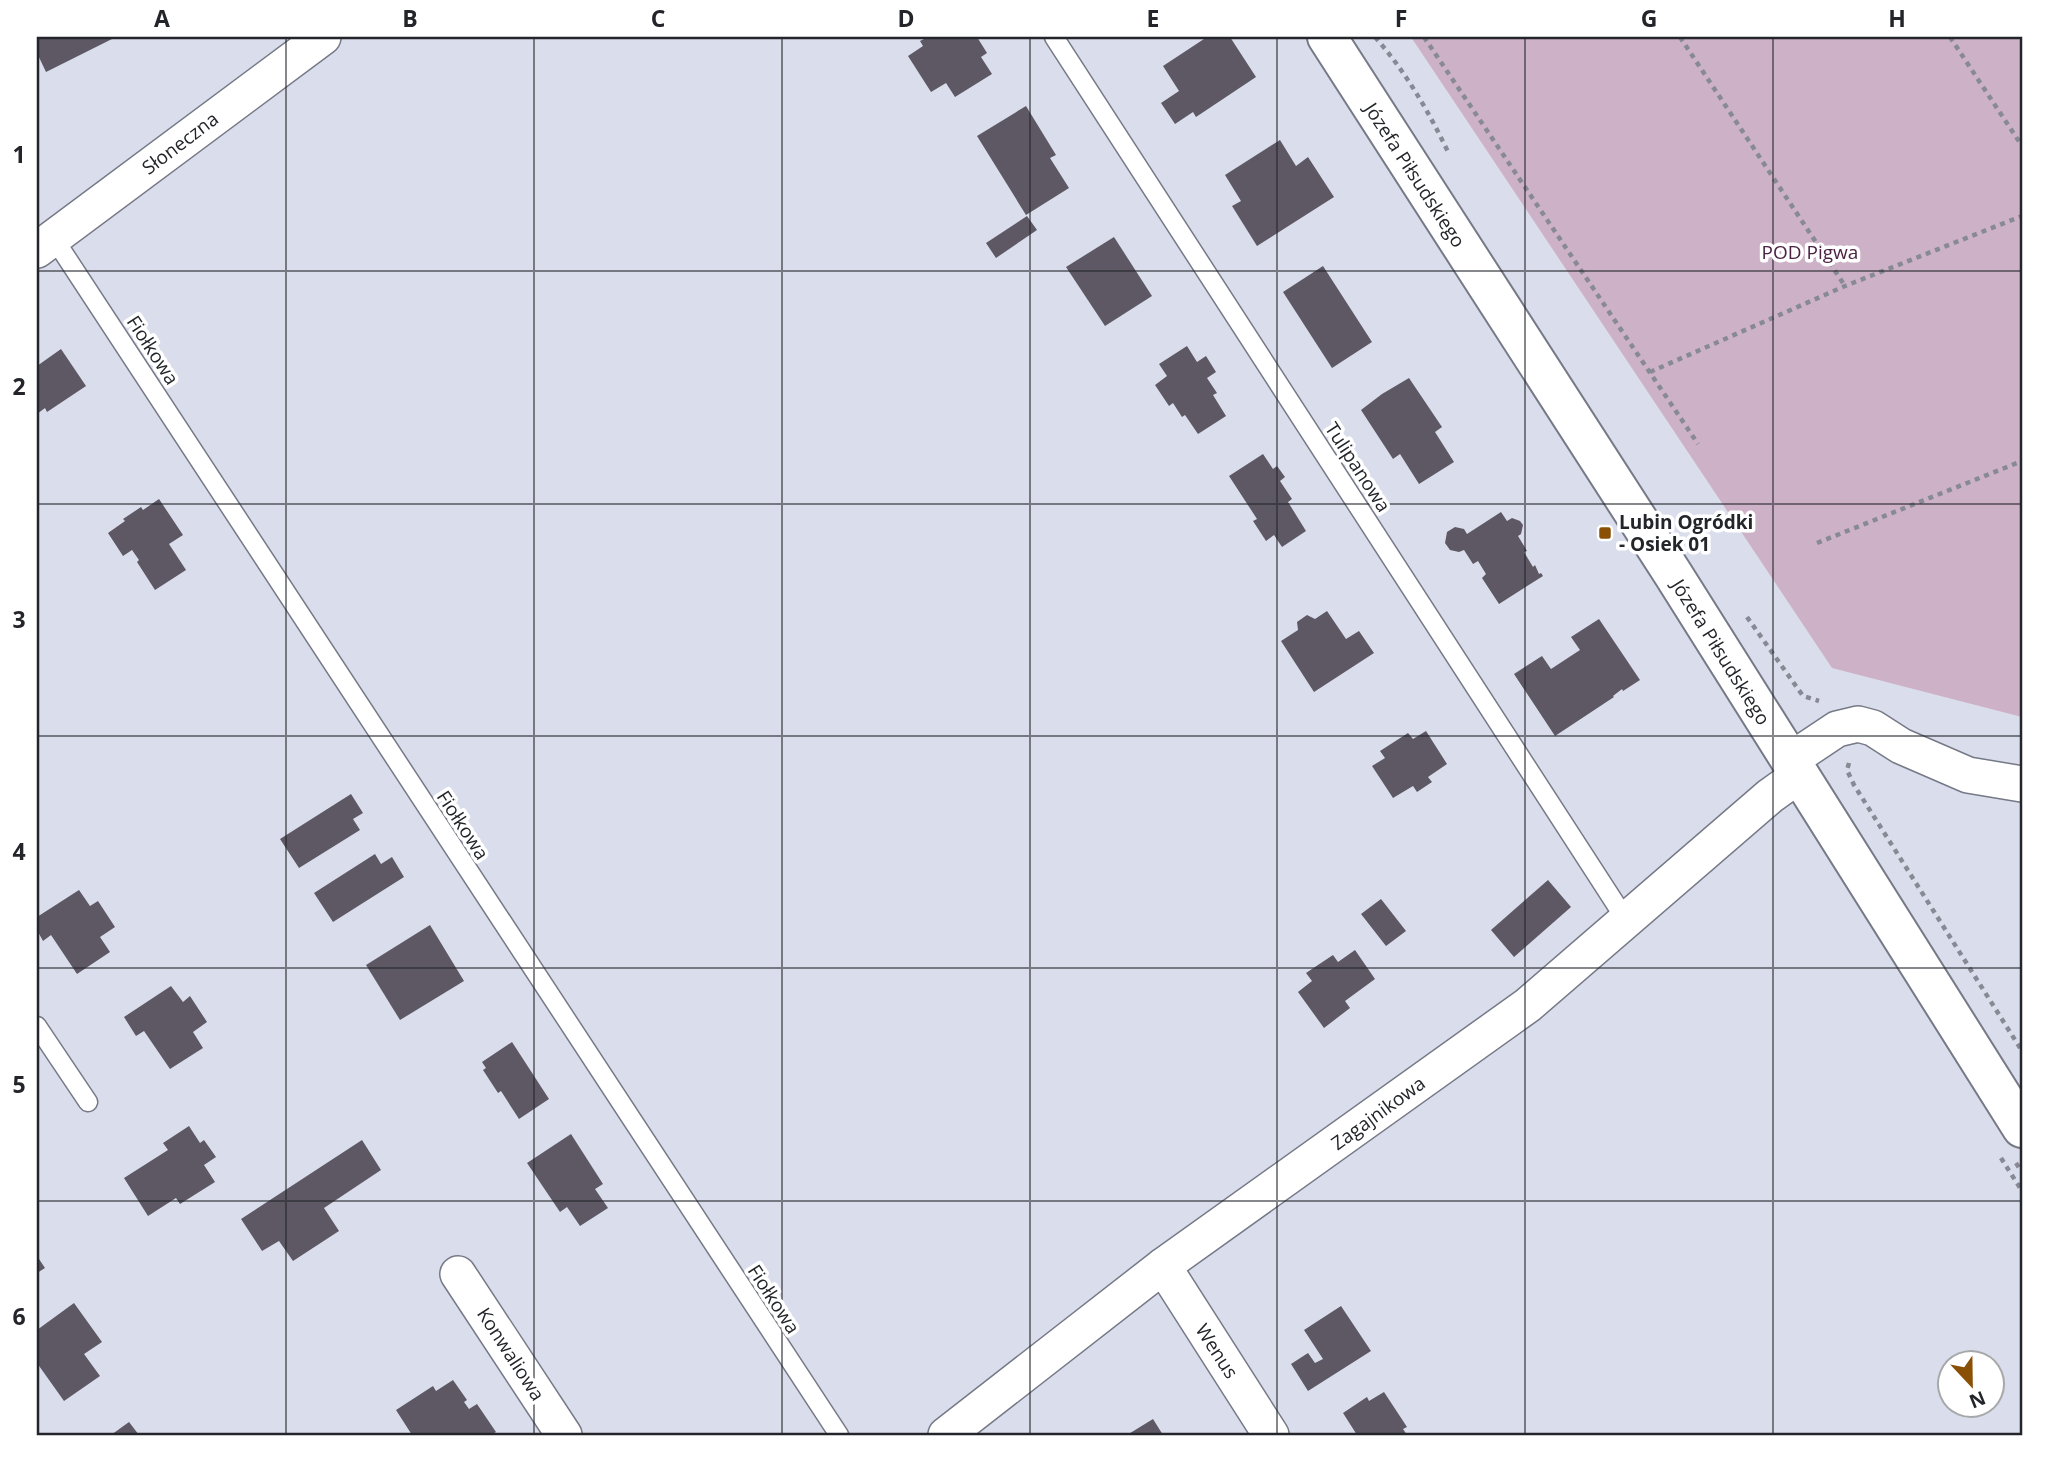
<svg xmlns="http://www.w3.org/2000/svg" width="2059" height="1472" font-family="'Open Sans',sans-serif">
<rect width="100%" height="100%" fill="#dadeec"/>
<!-- green -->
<polygon fill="#cdb1c6" points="1411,37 2022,37 2022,717 1832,668"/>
<!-- building -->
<g fill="#5d5864">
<polygon points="37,37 116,37 46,72 37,53"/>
<polygon points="928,37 977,37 987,53 981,57 992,74 955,97 946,83 931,92 908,56 923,46 920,41"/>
<polygon points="1207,37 1230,37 1256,77 1196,117 1193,112 1175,124 1161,103 1179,91 1163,66"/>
<polygon points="1026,106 1056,155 1050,158 1069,188 1026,215 977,136"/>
<polygon points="1280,140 1296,166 1308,157 1334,197 1257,246 1232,206 1241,201 1225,175"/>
<polygon points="1027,216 1037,230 996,258 986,243"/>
<polygon points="1114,237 1152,296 1105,326 1066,267"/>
<polygon points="1323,266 1372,342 1332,368 1283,292"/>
<polygon points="1187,346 1197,362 1206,356 1216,372 1207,378 1217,393 1213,395 1226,416 1198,434 1185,415 1182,417 1173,403 1169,406 1155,385 1167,376 1159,364"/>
<polygon points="61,349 86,386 47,412 45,408 37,414 37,366"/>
<polygon points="1409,378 1442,427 1435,432 1454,462 1419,484 1400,454 1393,459 1361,410 1382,394"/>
<polygon points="1263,454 1273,469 1277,466 1285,477 1280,481 1292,499 1288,502 1306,531 1282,547 1274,535 1266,541 1253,521 1257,519 1229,476"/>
<polygon points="159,499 183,535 169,544 186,570 155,590 137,562 139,560 132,550 123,556 108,533 125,521 123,519 141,507 143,510"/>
<polygon points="1501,512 1507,521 1512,518 1520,521 1523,525 1521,534 1518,536 1527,551 1524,552 1533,567 1535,565 1539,574 1541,573 1543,576 1499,604 1482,578 1486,574 1478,561 1473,564 1464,550 1459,552 1450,550 1445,543 1447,532 1455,527 1464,529 1467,534"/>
<polygon points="1327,611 1346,639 1359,631 1374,653 1314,692 1281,641 1298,630 1297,622 1307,615 1315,619"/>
<polygon points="1599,619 1640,680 1623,691 1622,689 1613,696 1614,697 1555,736 1514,674 1542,656 1551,669 1580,650 1571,637"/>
<polygon points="1426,731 1447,764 1428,777 1432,782 1417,792 1413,786 1393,798 1372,766 1385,758 1380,751 1408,733 1413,739"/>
<polygon points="351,794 363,813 353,819 360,830 299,868 280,839"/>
<polygon points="375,854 381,864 392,857 404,877 333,922 314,893"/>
<polygon points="1548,880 1571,907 1514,957 1491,930"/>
<polygon points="79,890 90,906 98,901 115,927 100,937 110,952 77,974 51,935 43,941 37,930 37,917"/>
<polygon points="1381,899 1406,931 1386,946 1361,914"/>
<polygon points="430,925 464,981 400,1020 366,965"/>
<polygon points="1355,950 1375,979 1345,1001 1350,1008 1324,1028 1298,992 1312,981 1306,973 1333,955 1338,962"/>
<polygon points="171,986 183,1002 190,996 207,1022 193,1032 203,1048 170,1069 144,1031 136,1036 124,1017"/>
<polygon points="512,1042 549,1099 519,1119 501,1091 498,1093 483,1070 486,1068 482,1062"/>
<polygon points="189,1126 200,1143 204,1140 216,1157 204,1165 215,1182 180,1204 176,1198 148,1216 124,1178 168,1150 163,1143"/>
<polygon points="571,1134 603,1184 595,1189 608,1208 580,1226 567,1207 560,1212 527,1163"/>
<polygon points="362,1140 381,1170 324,1208 339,1231 293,1261 279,1241 262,1251 241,1219"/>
<polygon points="37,1256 45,1268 37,1273"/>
<polygon points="74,1303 102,1342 84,1354 100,1376 64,1401 37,1363 37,1330"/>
<polygon points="1341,1306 1371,1351 1308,1391 1291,1364 1308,1353 1315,1363 1323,1359 1304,1330"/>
<polygon points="453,1380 467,1400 464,1402 469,1409 477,1404 496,1432 491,1435 416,1435 415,1433 412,1435 396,1410 433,1386 436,1391"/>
<polygon points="1384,1392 1407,1427 1403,1429 1407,1435 1357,1435 1343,1413 1367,1397 1369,1401"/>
<polygon points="1153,1419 1163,1435 1127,1435"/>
<polygon points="129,1422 139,1435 111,1435"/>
</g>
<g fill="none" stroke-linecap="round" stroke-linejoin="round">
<defs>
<g id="service">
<polyline points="1054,37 1626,920"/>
<polyline points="53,237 839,1435"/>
<polyline points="37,1026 88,1102"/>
</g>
<g id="minor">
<polyline points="37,250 323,37"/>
<polyline points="1789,761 1837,729 1858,724 1873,728 1901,746 1968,775 2022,784"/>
<polyline points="1163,1266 1271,1435"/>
<polyline points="458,1274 564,1435"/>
<polyline points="946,1435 1163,1266 1528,1005 1770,796 1798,776"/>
</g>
<polyline id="tertiary" points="1327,37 1673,574 2022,1128"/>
</defs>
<!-- service casing -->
<use href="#service" stroke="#767986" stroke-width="21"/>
<!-- minor casing -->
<use href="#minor" stroke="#767986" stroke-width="38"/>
<!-- tertiary casing -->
<use href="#tertiary" stroke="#767986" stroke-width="42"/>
<!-- path -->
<g stroke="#878a94" stroke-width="4.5" stroke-dasharray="5 5" stroke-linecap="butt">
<path d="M1375,37C1406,72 1429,112 1449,154"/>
<polyline points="1424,37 1698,444"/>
<polyline points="1680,37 1845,286"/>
<polyline points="1950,37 2022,146"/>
<polyline points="1650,372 1845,286 2022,216"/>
<polyline points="1817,543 2022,461"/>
<polyline points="1747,617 1803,696 1819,701"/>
<polyline points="1849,763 1847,770 1854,785 2022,1051"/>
<polyline points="2001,1158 2022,1191"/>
<polyline points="2016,1163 2022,1172"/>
</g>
<!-- service -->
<use href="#service" stroke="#fff" stroke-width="18"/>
<!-- minor -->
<use href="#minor" stroke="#fff" stroke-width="35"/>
<!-- tertiary -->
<use href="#tertiary" stroke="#fff" stroke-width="38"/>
</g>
<!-- grid -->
<path fill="none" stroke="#23252a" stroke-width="2" stroke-opacity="0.55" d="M286,37V1435M534,37V1435M782,37V1435M1030,37V1435M1277,37V1435M1525,37V1435M1773,37V1435M37,271H2022M37,504H2022M37,736H2022M37,968H2022M37,1201H2022"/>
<!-- markers -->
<rect fill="#895006" stroke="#fff" stroke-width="2.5" x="1598" y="526" width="14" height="14" rx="3.5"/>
<g text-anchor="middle" stroke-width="7" stroke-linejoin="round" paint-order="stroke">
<!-- street labels -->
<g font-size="19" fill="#23252a" stroke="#fff">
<text transform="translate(180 143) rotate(-37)" y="7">Słoneczna</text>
<text transform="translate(1415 175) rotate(57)" y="7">Józefa Piłsudskiego</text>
<text transform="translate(153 350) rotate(57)" y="7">Fiołkowa</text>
<text transform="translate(1358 467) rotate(57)" y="7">Tulipanowa</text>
<text transform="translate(1721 652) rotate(58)" y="7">Józefa Piłsudskiego</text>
<text transform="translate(463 825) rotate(57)" y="7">Fiołkowa</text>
<text transform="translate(1378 1113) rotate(-36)" y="7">Zagajnikowa</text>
<text transform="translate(774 1299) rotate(57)" y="7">Fiołkowa</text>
<text transform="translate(1217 1351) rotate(57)" y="7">Wenus</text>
<text transform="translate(511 1354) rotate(57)" y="7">Konwaliowa</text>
</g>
<!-- park labels -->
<g font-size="19" fill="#4b2244" stroke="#fff">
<text x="1810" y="259">POD Pigwa</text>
</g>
<!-- poi labels -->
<g font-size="19" font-weight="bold" fill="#23252a" stroke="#fff" text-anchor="start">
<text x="1619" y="529">Lubin Ogródki<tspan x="1619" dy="22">- Osiek 01</tspan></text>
</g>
</g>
<!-- border -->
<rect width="2059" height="1472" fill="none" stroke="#ffffff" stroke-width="77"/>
<!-- north arrow -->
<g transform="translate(1971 1384) rotate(158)"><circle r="33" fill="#ffffff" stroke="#a7a8aa" stroke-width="2"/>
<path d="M0-5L12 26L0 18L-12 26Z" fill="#895006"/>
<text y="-10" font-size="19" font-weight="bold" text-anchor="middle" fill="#23252a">N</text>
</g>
<rect x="38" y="38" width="1983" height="1396" fill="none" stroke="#23252a" stroke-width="2.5"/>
<g font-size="23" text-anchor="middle" font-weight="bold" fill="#23252a">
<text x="162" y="27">A</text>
<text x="410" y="27">B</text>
<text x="658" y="27">C</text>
<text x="906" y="27">D</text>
<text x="1153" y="27">E</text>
<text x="1401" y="27">F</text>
<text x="1649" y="27">G</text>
<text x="1897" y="27">H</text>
<text x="19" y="163">1</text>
<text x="19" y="395">2</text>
<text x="19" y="628">3</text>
<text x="19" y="860">4</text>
<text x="19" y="1093">5</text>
<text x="19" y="1325">6</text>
</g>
</svg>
